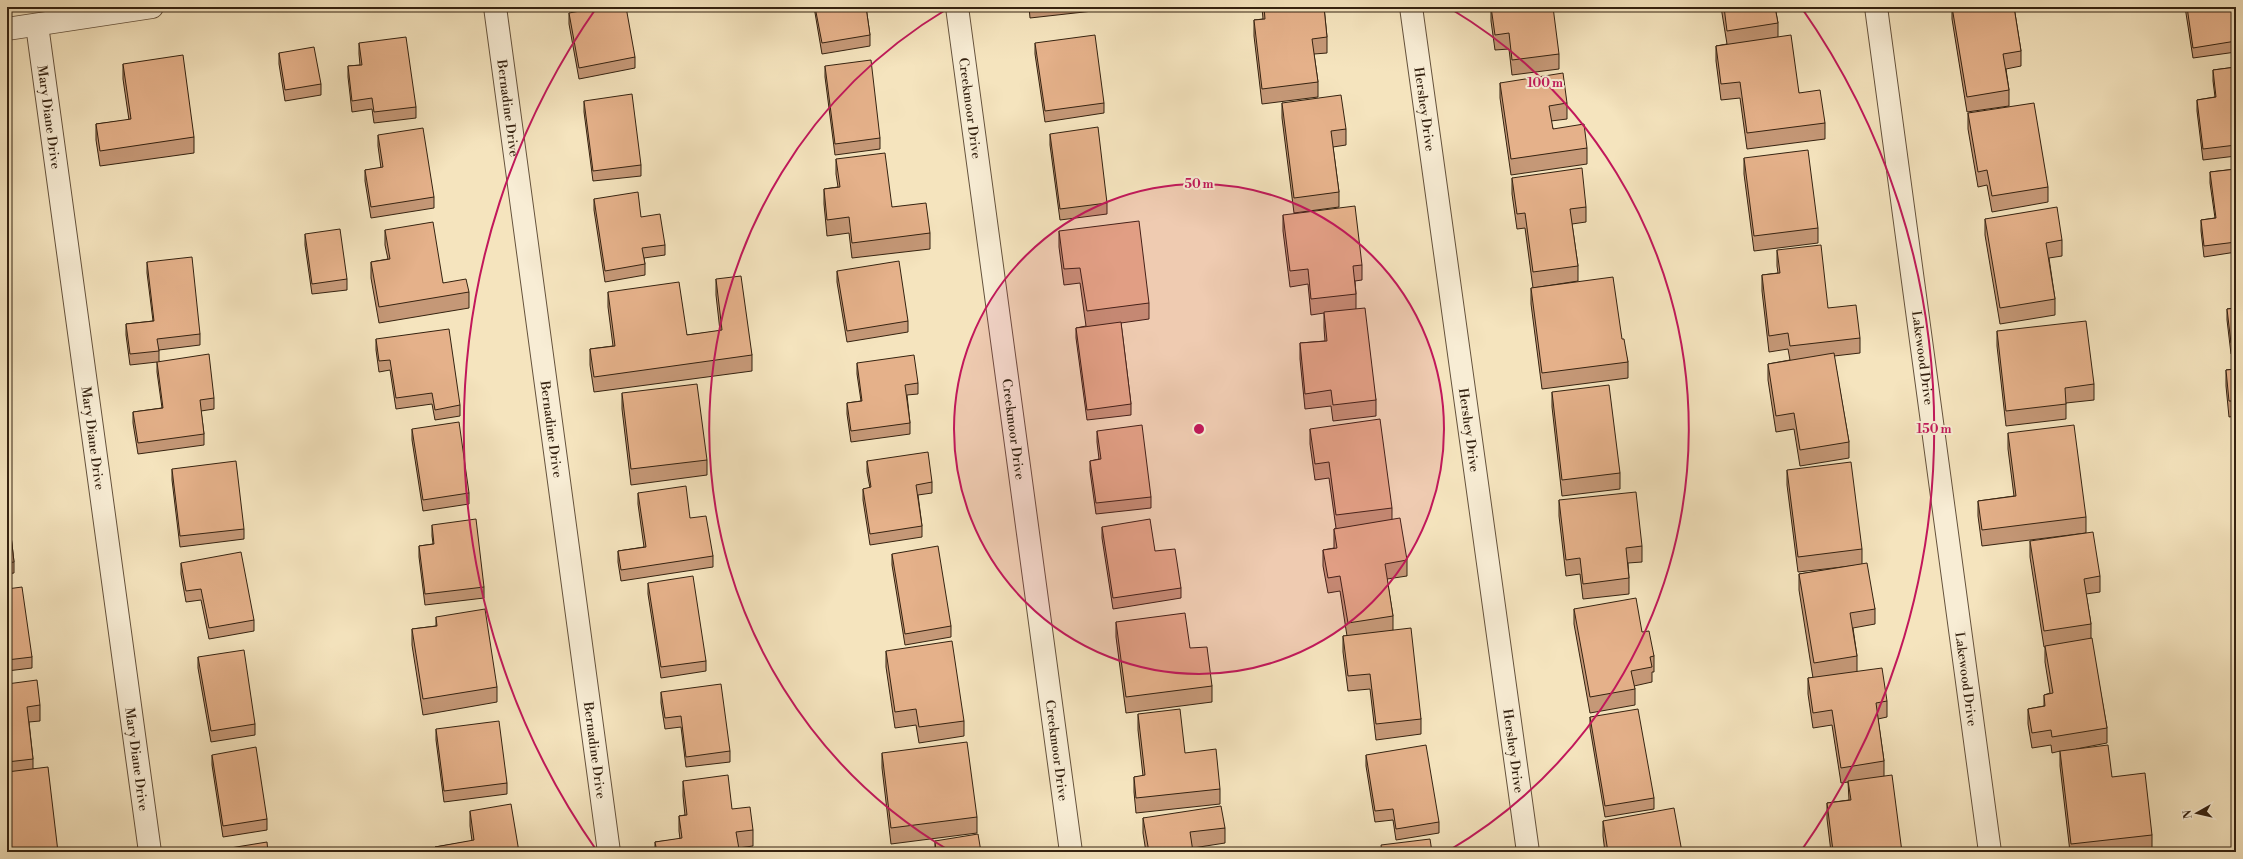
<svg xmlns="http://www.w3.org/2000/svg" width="2243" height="859" font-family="'Libre Bodoni',serif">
<rect width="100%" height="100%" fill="#f5e4be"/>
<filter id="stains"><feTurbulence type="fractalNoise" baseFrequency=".005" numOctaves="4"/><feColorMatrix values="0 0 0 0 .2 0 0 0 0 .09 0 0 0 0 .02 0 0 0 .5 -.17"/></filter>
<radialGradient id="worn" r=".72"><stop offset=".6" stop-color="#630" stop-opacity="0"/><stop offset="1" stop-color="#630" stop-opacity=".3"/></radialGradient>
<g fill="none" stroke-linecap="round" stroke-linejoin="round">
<defs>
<g id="street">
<path id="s1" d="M495,7L609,852"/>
<path id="s2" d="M957,7L1071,852"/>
<path id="s3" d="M1411,7L1528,852"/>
<path id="s4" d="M1876,7L1990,852"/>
<path id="s5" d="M37,25L150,852"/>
<polyline points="7,29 152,7"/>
</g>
</defs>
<!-- street casing -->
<use href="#street" stroke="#65523c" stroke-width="24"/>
<!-- street -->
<use href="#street" stroke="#f8edd5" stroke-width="22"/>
</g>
<!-- wall -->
<g fill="#c59877" stroke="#352210">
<polygon points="814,7 866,7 870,35 870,46 822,54"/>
<polygon points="1029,7 1093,7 1093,11 1030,18"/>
<polygon points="1262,7 1324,7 1327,37 1327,53 1314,54 1318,82 1318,97 1262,104 1254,36 1254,20 1263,19"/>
<polygon points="1491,7 1559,54 1559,69 1512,75 1509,49 1495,50 1491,21"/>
<polygon points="1721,7 1775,7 1778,23 1778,37 1799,93 1825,123 1825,139 1747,149 1740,98 1721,100 1716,61 1716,46 1727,44"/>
<polygon points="1952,7 2014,7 2021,51 2021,66 2006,69 2009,90 2009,106 1967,112 1952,19"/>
<polygon points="2185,7 2236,7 2236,52 2193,58"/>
<polygon points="569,13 635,57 635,68 579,79 569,24"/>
<polygon points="359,43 416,107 416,118 374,123 372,109 352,112 348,77 348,66 360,65 359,54"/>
<polygon points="1035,43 1104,103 1104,113 1045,122 1035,54"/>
<polygon points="279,53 321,84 321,95 285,101 279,64"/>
<polygon points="123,64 194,137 194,153 100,166 96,140 96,124 129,120 123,79"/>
<polygon points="825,66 880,138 880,149 835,155 825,77"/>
<polygon points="2236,67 2236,156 2203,160 2197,111 2197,100 2215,97 2213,81 2213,70"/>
<polygon points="1500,83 1567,103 1567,119 1551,121 1553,129 1587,148 1587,164 1511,175 1500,98"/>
<polygon points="584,101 641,165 641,176 593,181 584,112"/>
<polygon points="1282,103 1346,129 1346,145 1333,147 1339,192 1339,207 1294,213 1282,118"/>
<polygon points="1968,113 2048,187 2048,202 1992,212 1987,185 1978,187 1968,129"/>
<polygon points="1050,134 1107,203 1107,214 1060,220 1050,145"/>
<polygon points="378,135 434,197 434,208 371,218 365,181 365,170 381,168 378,146"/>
<polygon points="1744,158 1818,228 1818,243 1754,251 1744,174"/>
<polygon points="836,159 892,207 930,233 930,249 852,258 849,233 827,236 824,204 824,189 838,187 836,174"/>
<polygon points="2236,169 2236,252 2204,257 2201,231 2201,220 2215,218 2210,183 2210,172"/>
<polygon points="1512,178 1586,207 1586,222 1572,224 1578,266 1578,281 1533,288 1525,228 1517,229 1512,194"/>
<polygon points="594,199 641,217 665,245 665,255 644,258 645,264 645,275 605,282 594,210"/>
<polygon points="1283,215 1362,265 1362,280 1355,281 1356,294 1356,309 1376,400 1376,416 1333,421 1331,406 1305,409 1300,359 1300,343 1325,341 1324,328 1324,313 1311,315 1308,284 1290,287 1283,231"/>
<polygon points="1985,219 2062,240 2062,256 2049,258 2055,299 2055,315 2000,324 1985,235"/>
<polygon points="385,230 443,283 469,292 469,308 379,323 371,278 371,262 388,259 385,245"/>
<polygon points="1059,231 1149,303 1149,319 1121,323 1131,404 1131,415 1087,420 1076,338 1076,328 1086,326 1080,283 1064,285 1059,247"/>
<polygon points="305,234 347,279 347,290 312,294 305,245"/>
<polygon points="1777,250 1828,308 1860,338 1860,353 1834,356 1849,442 1849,458 1800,466 1794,429 1776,432 1768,380 1768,364 1790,360 1788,349 1769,352 1762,291 1762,275 1778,273 1777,266"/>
<polygon points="7,261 8,269 8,285 7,285"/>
<polygon points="147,262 200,334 200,345 159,350 159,361 214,398 214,409 201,411 204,434 204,445 138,454 133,423 133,412 162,408 157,372 157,362 130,365 126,335 126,324 153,321 147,273"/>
<polygon points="837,271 908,321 908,332 847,342 837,282"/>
<polygon points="716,279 752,355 752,371 594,392 590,365 590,349 613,346 608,307 608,292 687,335 720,331 716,295"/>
<polygon points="1531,288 1622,339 1628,362 1628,378 1542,389 1531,304"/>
<polygon points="2236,308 2236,353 2231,354 2227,320 2227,309"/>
<polygon points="1997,331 2094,384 2094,400 2066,403 2066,419 2006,426 1997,346"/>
<polygon points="376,339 460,405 460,416 435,420 432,404 396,409 390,370 379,372 376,350"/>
<polygon points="857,363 918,383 918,394 907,395 910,423 910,434 851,442 847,414 847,403 861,401 857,374"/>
<polygon points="2236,369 2236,416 2229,417 2226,386 2226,370"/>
<polygon points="1552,392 1620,473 1620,489 1562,496 1552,407"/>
<polygon points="622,393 707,460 707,475 631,485 622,409"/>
<polygon points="412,429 469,493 469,504 423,511 412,440"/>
<polygon points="1310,429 1392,508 1392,519 1407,560 1407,576 1387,579 1393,616 1393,630 1421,719 1421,734 1376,740 1370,689 1348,691 1343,652 1343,636 1347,636 1340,591 1328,593 1323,566 1323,550 1334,548 1334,529 1336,528 1329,478 1315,480 1310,444"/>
<polygon points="1097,431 1151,497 1151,508 1096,514 1090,471 1090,461 1099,459 1097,442"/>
<polygon points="2008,433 2086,517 2086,533 1982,546 1978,516 1978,501 2014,496 2008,449"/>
<polygon points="867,461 932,482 932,493 918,495 922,526 922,537 870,545 863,500 863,489 870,488 867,472"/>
<polygon points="172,469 244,529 244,539 180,547 172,480"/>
<polygon points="1787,470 1862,549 1862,564 1875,609 1875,624 1853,628 1857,656 1857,671 1887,701 1887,717 1878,719 1884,761 1884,776 1902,852 1831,852 1827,819 1827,803 1849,800 1848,782 1841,783 1832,725 1813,728 1808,694 1808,678 1813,678 1799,590 1799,574 1860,565 1798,572 1787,485"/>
<polygon points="638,493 690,518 713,556 713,567 621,581 618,562 618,551 644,547 638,504"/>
<polygon points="7,500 14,562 14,573 7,574"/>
<polygon points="1559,500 1642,546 1642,562 1628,563 1629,578 1629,594 1583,599 1580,574 1566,576 1559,516"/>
<polygon points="432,525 484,587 484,598 425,605 419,557 419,546 433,544 432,536"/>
<polygon points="1102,527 1155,551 1181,588 1181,598 1113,609 1102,538"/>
<polygon points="2030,541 2100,576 2100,592 2086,594 2091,624 2091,638 2107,728 2107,743 2076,749 2112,777 2152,835 2152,850 2141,851 2141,852 2070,852 2060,766 2060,751 2052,753 2051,745 2032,748 2028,724 2028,709 2044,706 2044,695 2050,693 2045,662 2045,647 2044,647 2030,557"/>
<polygon points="892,554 951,626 951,637 905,645 892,565"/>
<polygon points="181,563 254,620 254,631 209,639 201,600 186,602 181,574"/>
<polygon points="648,583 706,661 706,671 661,678 648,594"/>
<polygon points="7,589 32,657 32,668 7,671"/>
<polygon points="1574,609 1642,632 1654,656 1654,672 1652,672 1652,682 1634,686 1635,689 1635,705 1590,713 1574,624"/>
<polygon points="436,617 497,687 497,702 423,715 412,645 412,629 436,626"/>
<polygon points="1116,622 1190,648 1212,686 1212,702 1126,713 1116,637"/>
<polygon points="886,651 964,721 964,736 919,743 916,725 895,728 886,667"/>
<polygon points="198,657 255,724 255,735 211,742 198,668"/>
<polygon points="7,684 40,705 40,721 29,722 33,759 33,768 58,852 10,852 7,825"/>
<polygon points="661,692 730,751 730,762 686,767 681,727 665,729 661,703"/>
<polygon points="1138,714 1220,789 1220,804 1136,813 1134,792 1134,777 1143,776 1138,730"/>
<polygon points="1590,717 1654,798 1654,809 1605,817 1590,728"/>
<polygon points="436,729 507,783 507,794 444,802 436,740"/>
<polygon points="882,753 977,817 977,833 891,844 882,768"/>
<polygon points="212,755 267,819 267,830 223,837 212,765"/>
<polygon points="1366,755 1439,822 1439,833 1396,840 1393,820 1375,822 1366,766"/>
<polygon points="683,781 732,809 753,830 753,846 738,848 739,852 655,852 655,842 680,839 679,831 679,816 685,815 683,796"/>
<polygon points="470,811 519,852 435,852 435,847 472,841 470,826"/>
<polygon points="1143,818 1225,828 1225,843 1193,848 1193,852 1146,852 1143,833"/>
<polygon points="1603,821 1682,852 1605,852 1603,836"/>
<polygon points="935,841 981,852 935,852"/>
</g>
<!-- building -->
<g fill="#e5b18a" stroke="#352210">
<polygon points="602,7 626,7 635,57 579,68 569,13"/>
<polygon points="815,7 866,7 870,35 822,43"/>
<polygon points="1264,7 1324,7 1327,37 1312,39 1318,82 1262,89 1254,20 1265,19"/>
<polygon points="1491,7 1553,7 1559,54 1512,60 1509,33 1495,35"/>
<polygon points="1724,7 1775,7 1778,23 1727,31"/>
<polygon points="1952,7 2014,7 2021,51 2003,54 2009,90 1967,97"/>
<polygon points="2187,7 2236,7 2236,41 2193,48"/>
<polygon points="1095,35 1104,103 1045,111 1035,43"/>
<polygon points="1791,35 1799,93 1820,90 1825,123 1747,133 1740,82 1721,84 1716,46"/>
<polygon points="406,37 416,107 374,112 372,98 352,101 348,66 362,65 359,43"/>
<polygon points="314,47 321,84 285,90 279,53"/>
<polygon points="183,55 194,137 100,151 96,124 131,119 123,64"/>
<polygon points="871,60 880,138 835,144 825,66"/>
<polygon points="2236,67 2236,145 2203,149 2197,100 2216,97 2213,70"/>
<polygon points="1563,73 1567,103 1549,106 1553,129 1584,124 1587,148 1511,159 1500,83"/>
<polygon points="632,94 641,165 593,171 584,101"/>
<polygon points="1341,95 1346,129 1331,131 1339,192 1294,198 1282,103"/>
<polygon points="2034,103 2048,187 1992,196 1987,170 1978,172 1968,113"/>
<polygon points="1098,127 1107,203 1060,209 1050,134"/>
<polygon points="423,128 434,197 371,207 365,170 383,167 378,135"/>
<polygon points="1808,150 1818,228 1754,236 1744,158"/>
<polygon points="885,153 892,207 926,203 930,233 852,243 849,217 827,220 824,189 840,187 836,159"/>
<polygon points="1582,168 1586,207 1570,209 1578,266 1533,272 1525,213 1517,214 1512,178"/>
<polygon points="2236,169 2236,242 2204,246 2201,220 2216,218 2210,172"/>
<polygon points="638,192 641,217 660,214 665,245 642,248 645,264 605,271 594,199"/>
<polygon points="1355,206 1362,265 1353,266 1356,294 1311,299 1308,269 1290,271 1283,215"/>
<polygon points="2057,207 2062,240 2046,243 2055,299 2000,308 1985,219"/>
<polygon points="1139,221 1149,303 1087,311 1080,268 1064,269 1059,231"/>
<polygon points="433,222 443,283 466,279 469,292 379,307 371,262 390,259 385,230"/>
<polygon points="340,229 347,279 312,284 305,234"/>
<polygon points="1821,245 1828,308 1856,305 1860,338 1790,346 1788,333 1769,336 1762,275 1780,273 1777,250"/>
<polygon points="192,257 200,334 157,339 159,351 130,354 126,324 154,321 147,262"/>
<polygon points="899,261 908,321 847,331 837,271"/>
<polygon points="741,276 752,355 594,377 590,349 615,346 608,292 679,282 687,335 722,330 716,279"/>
<polygon points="1613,277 1622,339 1624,339 1628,362 1542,373 1531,288"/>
<polygon points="1365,308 1376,400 1333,405 1331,390 1305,394 1300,343 1327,341 1324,312"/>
<polygon points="2236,308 2236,342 2231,343 2227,309"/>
<polygon points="2086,321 2094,384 2065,388 2066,404 2006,411 1997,331"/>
<polygon points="1121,322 1131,404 1087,410 1076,328"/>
<polygon points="449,329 460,405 435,410 432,393 396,398 390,360 379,361 376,339"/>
<polygon points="1834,353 1849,442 1800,450 1794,413 1776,416 1768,364"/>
<polygon points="209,354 214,398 200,400 204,434 138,443 133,412 163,408 157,362"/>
<polygon points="914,355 918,383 905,385 910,423 851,431 847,403 862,401 857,363"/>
<polygon points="2236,369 2236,401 2229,401 2226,370"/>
<polygon points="697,384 707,460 631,469 622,393"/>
<polygon points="1609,385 1620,473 1562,480 1552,392"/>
<polygon points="1380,419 1392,508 1336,515 1329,462 1315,464 1310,429"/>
<polygon points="459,422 469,493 423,500 412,429"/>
<polygon points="1142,425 1151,497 1096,503 1090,461 1101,459 1097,431"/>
<polygon points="2074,425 2086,517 1982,530 1978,501 2016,496 2008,433"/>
<polygon points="928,452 932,482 916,485 922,526 870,534 863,489 871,487 867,461"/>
<polygon points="236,461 244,529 180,536 172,469"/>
<polygon points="1851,462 1862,549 1798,557 1787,470"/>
<polygon points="686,486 690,518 706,516 713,556 621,570 618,551 646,547 638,493"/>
<polygon points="1636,492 1642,546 1626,548 1629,578 1583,584 1580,558 1566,560 1559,500"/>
<polygon points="7,500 14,562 7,563"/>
<polygon points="1400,518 1407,560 1385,564 1393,616 1348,623 1340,576 1328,578 1323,550 1337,548 1334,529"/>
<polygon points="476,519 484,587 425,594 419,546 434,544 432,525"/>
<polygon points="1150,519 1155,551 1175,549 1181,588 1113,598 1102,527"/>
<polygon points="2093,532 2100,576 2084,579 2091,624 2044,631 2030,541"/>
<polygon points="938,546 951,626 905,634 892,554"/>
<polygon points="241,552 254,620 209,628 201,589 186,591 181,563"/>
<polygon points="1867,563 1875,609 1850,613 1857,656 1814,663 1799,574"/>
<polygon points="693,576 706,661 661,667 648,583"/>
<polygon points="22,587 32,657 7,660 7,589"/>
<polygon points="1636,598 1642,632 1649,631 1654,656 1650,657 1652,667 1631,671 1635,689 1590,697 1574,609"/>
<polygon points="485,609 497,687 423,699 412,629 437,626 436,617"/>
<polygon points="1185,613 1190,648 1207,647 1212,686 1126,697 1116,622"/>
<polygon points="1411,628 1421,719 1376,724 1370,674 1348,676 1343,636"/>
<polygon points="2092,638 2107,728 2052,737 2051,730 2032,733 2028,709 2045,706 2044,695 2053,693 2045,646"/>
<polygon points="952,641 964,721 919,727 916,709 895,712 886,651"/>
<polygon points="244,650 255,724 211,731 198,657"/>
<polygon points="1882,668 1887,701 1876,703 1884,761 1841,768 1832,710 1813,713 1808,678"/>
<polygon points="37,680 40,705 27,707 33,759 7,762 7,684"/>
<polygon points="721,684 730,751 686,757 681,716 665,718 661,692"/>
<polygon points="1180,709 1185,753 1216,749 1220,789 1136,798 1134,777 1145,775 1138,714"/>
<polygon points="1638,709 1654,798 1605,806 1590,717"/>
<polygon points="499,721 507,783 444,791 436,729"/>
<polygon points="967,742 977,817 891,828 882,753"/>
<polygon points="1426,745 1439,822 1396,829 1393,809 1375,811 1366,755"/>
<polygon points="2108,745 2112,777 2145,773 2152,835 2071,844 2060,751"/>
<polygon points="256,747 267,819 223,826 212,755"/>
<polygon points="48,767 58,852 12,852 7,809 7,772"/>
<polygon points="728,775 732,809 750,807 753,830 736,832 739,849 718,852 657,852 655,842 682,838 679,816 687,815 683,781"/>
<polygon points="1892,775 1902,852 1858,852 1857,848 1833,851 1827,803 1851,800 1848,781"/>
<polygon points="511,804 519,852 436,852 435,847 474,840 470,811"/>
<polygon points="1221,806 1225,828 1190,832 1193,852 1149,852 1143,818"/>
<polygon points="1674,808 1682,852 1608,852 1603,821"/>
<polygon points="978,834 981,852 936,852 935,841"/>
<polygon points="1430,839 1432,852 1382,852 1381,845"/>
<polygon points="267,842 268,852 225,852 224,849"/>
<polygon points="2141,848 2141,852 2115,852"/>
</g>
<!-- distance rings -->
<circle cx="1199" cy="429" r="245" fill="#c2185b" fill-opacity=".12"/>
<g fill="none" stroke="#c2185b" stroke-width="2">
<circle cx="1199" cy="429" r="245"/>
<path d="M950 851A490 490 0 0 1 947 9M1451 9A490 490 0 0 1 1448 851"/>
<path d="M597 851A735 735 0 0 1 597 7M1801 7A735 735 0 0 1 1801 851"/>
</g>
<g text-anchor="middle" stroke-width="4" stroke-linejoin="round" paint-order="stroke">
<!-- street labels -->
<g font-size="13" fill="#352210" stroke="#f8edd5">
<text dy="5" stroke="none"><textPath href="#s1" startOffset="102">Bernadine Drive</textPath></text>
<text dy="5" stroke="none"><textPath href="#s2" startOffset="102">Creekmoor Drive</textPath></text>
<text dy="5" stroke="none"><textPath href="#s3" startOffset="103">Hershey Drive</textPath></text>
<text dy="5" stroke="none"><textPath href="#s5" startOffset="93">Mary Diane Drive</textPath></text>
<text dy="5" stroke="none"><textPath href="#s4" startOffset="354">Lakewood Drive</textPath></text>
<text dy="5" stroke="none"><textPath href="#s1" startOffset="426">Bernadine Drive</textPath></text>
<text dy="5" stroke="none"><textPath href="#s2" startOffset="426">Creekmoor Drive</textPath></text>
<text dy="5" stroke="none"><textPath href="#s3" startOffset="427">Hershey Drive</textPath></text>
<text dy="5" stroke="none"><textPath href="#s5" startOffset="417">Mary Diane Drive</textPath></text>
<text dy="5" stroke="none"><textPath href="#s4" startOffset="678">Lakewood Drive</textPath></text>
<text dy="5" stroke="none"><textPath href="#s3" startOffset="751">Hershey Drive</textPath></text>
<text dy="5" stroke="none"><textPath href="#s1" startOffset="750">Bernadine Drive</textPath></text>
<text dy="5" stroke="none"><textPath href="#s2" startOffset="750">Creekmoor Drive</textPath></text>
<text dy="5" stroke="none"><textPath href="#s5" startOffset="741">Mary Diane Drive</textPath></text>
</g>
</g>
<circle cx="1199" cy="429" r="6" fill="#c2185b" stroke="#f8edd5" stroke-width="2"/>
<g font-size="12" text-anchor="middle" font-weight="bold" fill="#c2185b" stroke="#f8edd5" stroke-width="4" stroke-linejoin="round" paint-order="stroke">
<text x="1545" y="87">100 m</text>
<text x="1199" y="188">50 m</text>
<text x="1934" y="433">150 m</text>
</g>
<!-- margin -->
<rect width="2243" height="859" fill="none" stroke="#f5e4be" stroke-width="24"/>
<rect x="8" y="8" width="2227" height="843" fill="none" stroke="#352210" stroke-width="2"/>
<rect x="12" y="12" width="2219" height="835" fill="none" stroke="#352210"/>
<!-- north arrow -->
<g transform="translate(2197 813) rotate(262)" stroke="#f8edd5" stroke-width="3" paint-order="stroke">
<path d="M0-3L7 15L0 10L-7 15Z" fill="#352210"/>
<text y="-6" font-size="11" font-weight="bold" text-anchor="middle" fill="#352210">N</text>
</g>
<rect width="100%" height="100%" filter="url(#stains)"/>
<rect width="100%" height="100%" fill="url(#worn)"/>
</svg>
